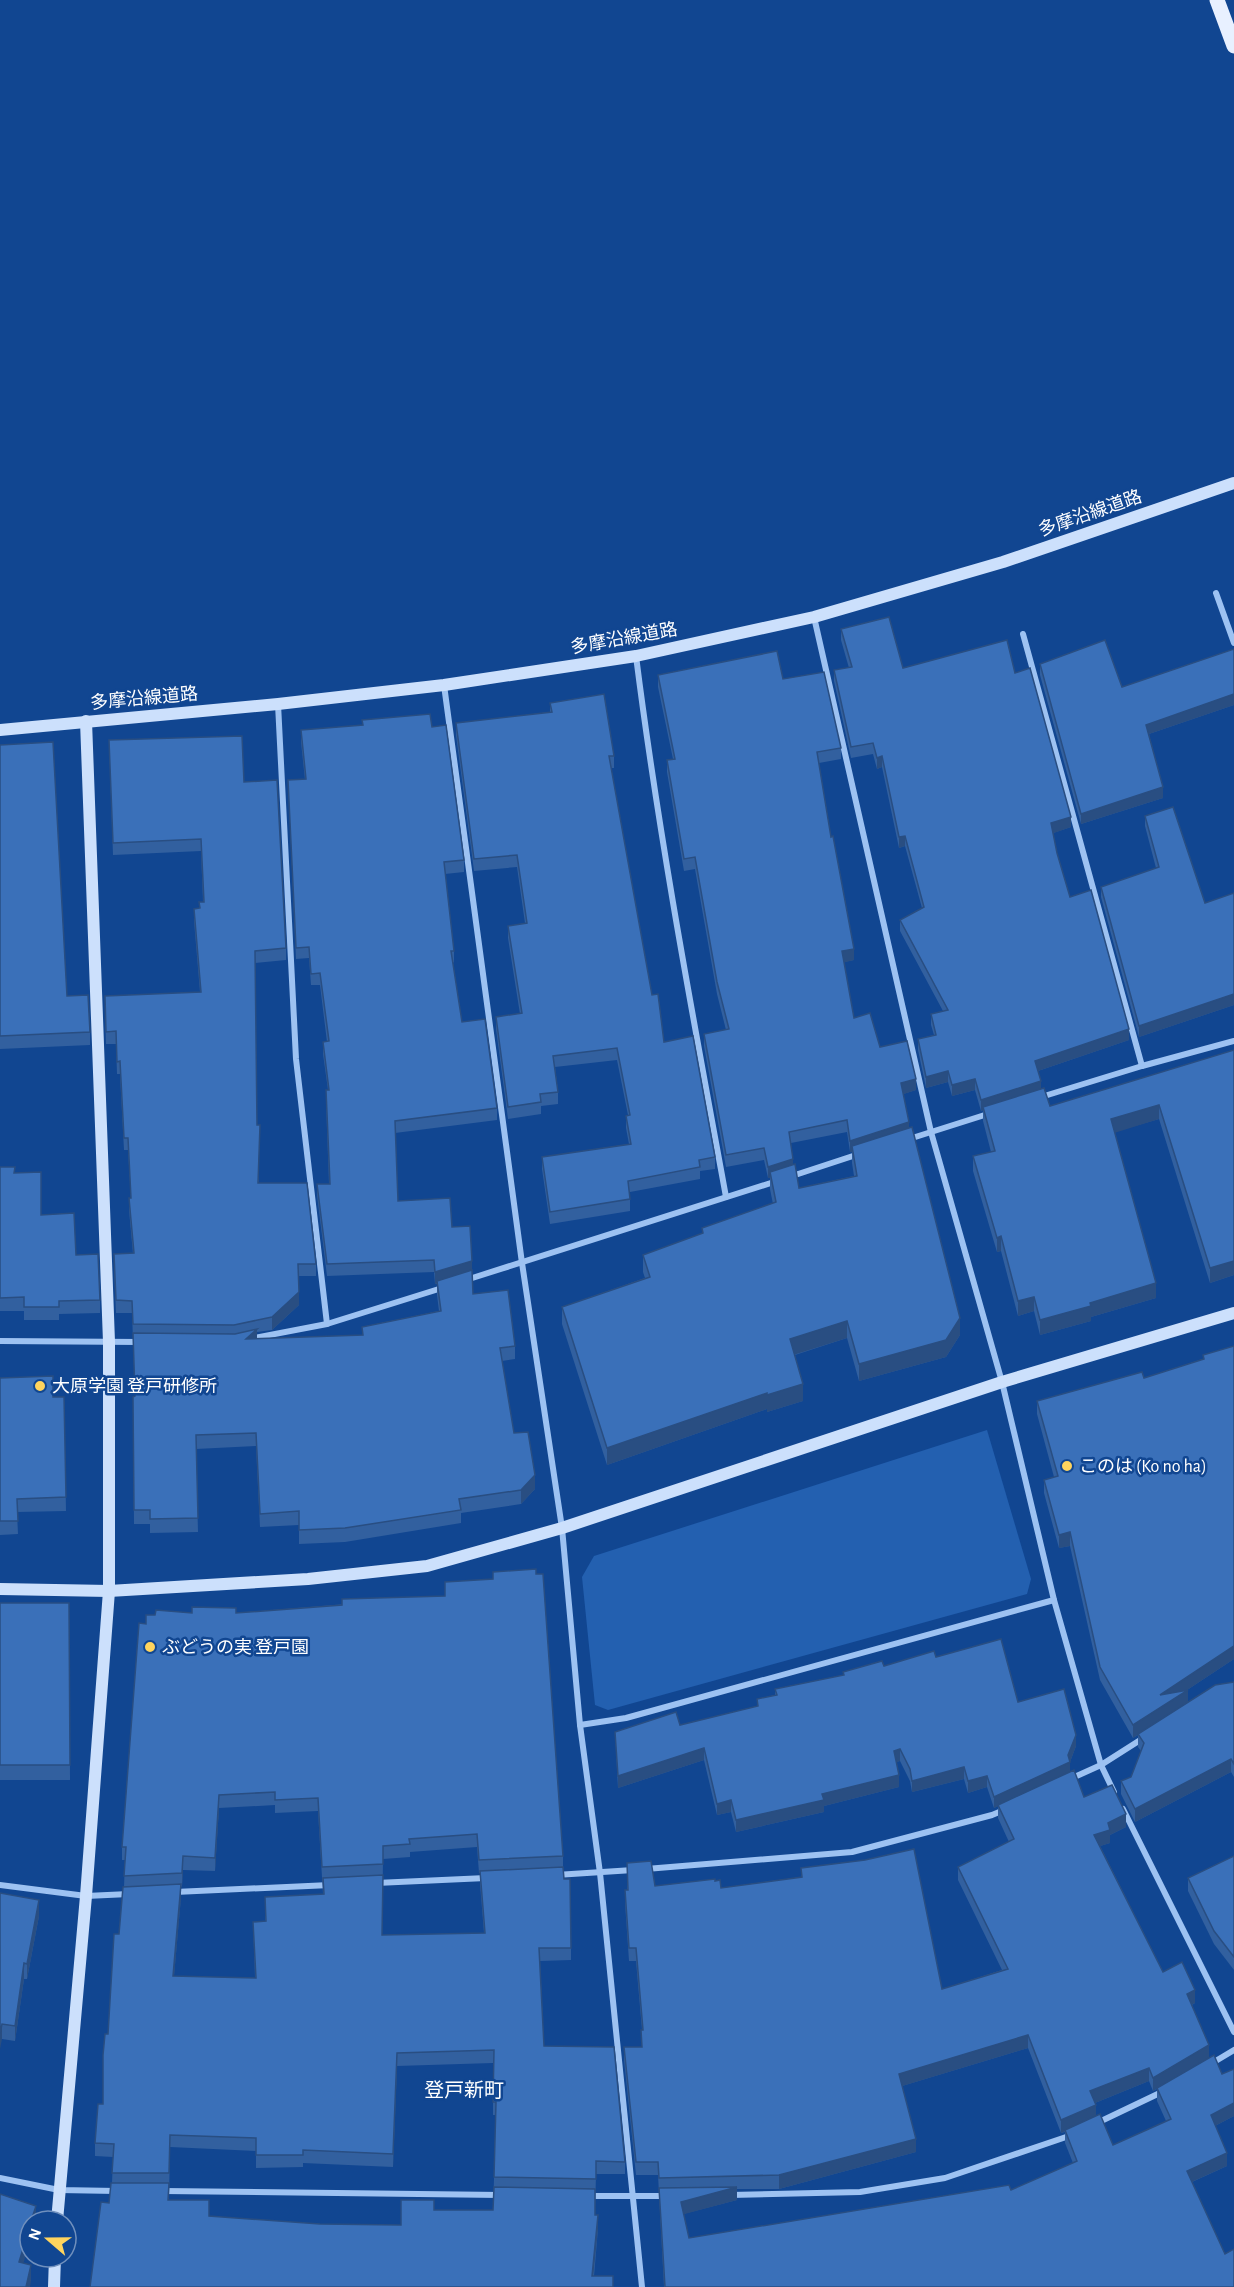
<svg xmlns="http://www.w3.org/2000/svg" width="1234" height="2287" font-family="'Alegreya Sans','Noto Sans JP',sans-serif">
<rect width="100%" height="100%" fill="#114691"/>
<!-- green -->
<polygon fill="#2360b0" points="987,1430 1031,1579 1027,1594 608,1710 595,1705 582,1577 594,1556"/>
<g fill="none" stroke-linecap="round" stroke-linejoin="round">
<!-- street -->
<g stroke="#9dc2f2" stroke-width="6">
<polyline points="1216,593 1234,643"/>
<polyline points="814,617 931,1132 1002,1382 1054,1600 1101,1765 1114,1792"/>
<polyline points="1023,634 1142,1066"/>
<path d="M636,656C659,838 693,1017 726,1197"/>
<polyline points="444,685 522,1263 562,1528 580,1725 600,1873 642,2287"/>
<polyline points="278,704 296,1059 327,1324"/>
<polyline points="1041,1097 1142,1066 1234,1041"/>
<polyline points="909,1139 991,1113"/>
<polyline points="789,1177 859,1154"/>
<polyline points="466,1280 777,1181"/>
<polyline points="249,1339 327,1324 442,1288"/>
<polyline points="0,1341 140,1342"/>
<polyline points="580,1725 626,1718 1054,1600"/>
<polyline points="1070,1779 1101,1765 1145,1737"/>
<polyline points="1123,1809 1234,2032"/>
<polyline points="646,1869 852,1852 992,1815 1004,1810"/>
<polyline points="556,1875 633,1870"/>
<polyline points="376,1883 486,1878"/>
<polyline points="0,1885 86,1896 129,1894"/>
<polyline points="175,1892 330,1885"/>
<polyline points="1209,2065 1234,2050"/>
<polyline points="1097,2123 1164,2091"/>
<polyline points="0,2178 59,2190 117,2191"/>
<polyline points="163,2191 501,2195"/>
<polyline points="730,2195 860,2192 945,2178 1072,2135"/>
<polyline points="589,2196 666,2196"/>
</g>
<!-- secondary -->
<g stroke="#cce0fc" stroke-width="12">
<polyline points="0,730 278,704 444,685 636,656 814,617 1003,562 1234,483"/>
<polyline points="0,1589 109,1591 308,1579 427,1566 562,1528 1002,1382 1234,1313"/>
<polyline points="57,2221 86,1896 109,1591 109,1342 86,721"/>
<polyline points="54,2287 55,2257"/>
</g>
<!-- primary -->
<polyline stroke="#e8f0ff" stroke-width="15" points="1217,0 1234,46"/>
</g>
<!-- wall -->
<g fill="#32609f" fill-rule="evenodd">
<polygon points="841,629 903,668 1015,673 1071,827 1053,833 1057,853 1070,897 1129,1040 1038,1071 1041,1089 1050,1106 1234,1050 1234,1275 1210,1283 1159,1119 1114,1132 1156,1298 1091,1317 1091,1321 1040,1335 1034,1311 1018,1316 1001,1251 997,1252 973,1171 973,1156 991,1152 983,1121 983,1110 981,1111 975,1090 952,1096 948,1082 926,1088 918,1050 918,1039 934,1035 931,1025 931,1014 943,1011 900,931 900,920 922,908 905,846 899,848 882,767 877,769 873,754 851,758 834,681 834,670 849,668 841,640"/>
<polygon points="1040,664 1122,687 1234,705 1149,734 1163,798 1081,824 1040,675"/>
<path d="M658,675L783,679L841,748V759L819,763L831,837L854,960L844,962L854,1018L916,1090L903,1094L909,1128L960,1335L946,1357L859,1381L847,1338L795,1355L803,1401L767,1412V1409L607,1465L562,1324V1307L645,1278L643,1272V1255L702,1234V1228L773,1204L770,1189V1178H768L764,1160L726,1167L704,1046V1034L726,1030L717,994L695,869L684,871L667,772V760L673,759L658,687ZM847,1132L850,1152H852V1163L854,1176L799,1188L793,1165L791,1143Z"/>
<polygon points="550,703 614,756 614,768 611,768 652,995 664,1042 715,1157 715,1169 700,1171 700,1179 630,1192 630,1211 550,1224 542,1169 542,1157 629,1144 626,1128 626,1116 628,1115 617,1060 555,1067 558,1092 558,1104 541,1106 541,1114 508,1119 496,1029 496,1017 520,1014 508,938 508,926 525,923 517,867 474,871 456,735 456,723 550,712"/>
<polygon points="432,727 464,860 464,872 445,874 454,951 454,962 453,963 462,1022 497,1108 497,1120 395,1133 398,1201 452,1227 472,1270 473,1294 515,1346 515,1359 502,1361 514,1433 535,1489 521,1504 461,1513 461,1523 345,1542 299,1544 299,1525 260,1527 256,1446 196,1449 198,1532 150,1533 150,1524 134,1524 133,1397 135,1396 132,1313 116,1313 114,1266 133,1254 129,1210 129,1198 131,1198 128,1150 124,1150 120,1074 117,1074 116,1044 106,1044 105,1008 200,992 194,921 194,909 199,908 199,902 203,902 201,851 113,855 109,740 244,782 286,948 286,960 255,963 257,1125 259,1183 316,1264 316,1276 299,1276 299,1305 272,1330 257,1332 257,1339 362,1335 362,1327 439,1311 437,1295 437,1284 435,1284 434,1272 327,1276 317,1195 317,1184 329,1184 326,1102 326,1090 328,1090 323,1054 323,1042 327,1042 320,985 311,985 309,958 296,959 288,780 305,780 301,742 301,730"/>
<polygon points="0,745 67,996 90,1032 90,1045 0,1049"/>
<polygon points="1145,816 1205,903 1234,893 1234,1005 1139,1037 1101,897 1101,887 1156,868 1145,826"/>
<polygon points="0,1167 14,1173 41,1215 76,1255 100,1300 100,1313 59,1314 59,1320 24,1320 24,1311 0,1311"/>
<polygon points="1234,1346 1234,1659 1187,1690 1188,1703 1234,1682 1234,1777 1231,1772 1135,1822 1121,1794 1121,1781 1131,1777 1141,1751 1138,1747 1138,1735 1133,1738 1100,1680 1070,1546 1059,1548 1044,1493 1044,1480 1054,1477 1037,1414 1037,1401 1144,1378 1203,1359 1203,1355"/>
<polygon points="0,1378 53,1397 64,1397 66,1511 17,1512 18,1534 0,1535"/>
<path d="M445,1582L563,1856V1867L571,1948V1960L540,1961L544,2046L625,2162V2174H596L595,2215L598,2229L594,2276L613,2287L109,2203L112,2183L113,2157L95,2156V2143L103,2104L108,2034L124,1887L125,1860H122V1847L146,1624L155,1615L192,1613H236L445,1596ZM275,1805V1813L318,1811L323,1894L265,1897V1921L253,1922L255,1978L174,1976L181,1897V1887L182,1886L183,1870L215,1871L219,1808ZM477,1847L479,1873H480V1884L484,1933L382,1935L383,1859L410,1857V1852ZM493,2063V2115H496L493,2210H434L401,2225L320,2224L209,2216L169,2200L170,2147L256,2151V2168L303,2167V2163L393,2167L397,2066Z"/>
<polygon points="0,1603 69,1603 70,1780 0,1780"/>
<path d="M936,1657L1018,1702L1076,1746L1070,1762V1772L1084,1797L1126,1827L1110,1835V1843L1100,1846L1163,1972L1195,2003L1192,2005L1209,2057L1222,2074L1234,2069V2116L1215,2126L1227,2166L1192,2182L1225,2254L1234,2287H664L658,2175H636L624,2060V2047H642V2030L636,1961H629L625,1903V1890H627V1863L655,1886L715,1881L721,1888L801,1877V1868L942,1989L1002,1970L958,1880V1867L1009,1842L998,1818V1806L994,1808L987,1787L968,1793L964,1779L912,1792L910,1781L900,1761L896,1762L899,1787L824,1806V1812L736,1832L731,1812L717,1815L704,1760L618,1788L615,1732L680,1725L757,1706V1699L775,1695V1689L843,1675V1672ZM1028,2048L1061,2133L1065,2132V2143L1073,2163L1011,2190L689,2238L683,2214L737,2200V2189H779L916,2152L902,2086ZM1149,2081L1153,2091L1157,2089V2101L1166,2121L1113,2145L1096,2116L1095,2103Z"/>
<polygon points="1234,1856 1234,1970 1214,1944 1188,1891 1188,1878"/>
<polygon points="0,1893 39,1916 27,1979 24,1979 15,2041 2,2039"/>
</g>
<!-- shaded-wall -->
<g fill="#294e82">
<polygon points="1234,694 1234,705 1146,735 1146,725"/>
<polygon points="882,756 882,767 877,769 877,758"/>
<polygon points="1163,787 1163,798 1081,824 1081,814"/>
<polygon points="1071,817 1071,827 1051,834 1051,823"/>
<polygon points="905,836 905,846 899,848 899,837"/>
<polygon points="854,949 854,960 842,963 842,951"/>
<polygon points="1234,994 1234,1005 1139,1037 1139,1026"/>
<polygon points="1129,1029 1129,1040 1035,1072 1035,1061"/>
<polygon points="948,1071 948,1082 926,1088 926,1077"/>
<polygon points="916,1079 916,1090 901,1095 901,1083"/>
<polygon points="975,1079 975,1090 952,1096 952,1085"/>
<polygon points="1041,1081 1041,1092 983,1107 983,1110 981,1111 981,1100"/>
<polygon points="1159,1105 1159,1119 1111,1134 1111,1119"/>
<polygon points="909,1122 909,1133 852,1146 852,1152 850,1152 850,1141"/>
<polygon points="793,1159 793,1170 770,1172 770,1178 768,1178 768,1167"/>
<polygon points="1001,1236 1001,1251 997,1252 997,1238"/>
<polygon points="472,1261 472,1273 435,1284 435,1272"/>
<polygon points="1234,1261 1234,1275 1210,1283 1210,1268"/>
<polygon points="1156,1283 1156,1298 1091,1317 1091,1321 1040,1335 1040,1320 1090,1303"/>
<polygon points="299,1292 299,1305 272,1330 272,1317"/>
<polygon points="1034,1297 1034,1311 1018,1316 1018,1301"/>
<polygon points="960,1318 960,1335 946,1357 859,1381 859,1364"/>
<polygon points="847,1321 847,1338 790,1356 790,1339"/>
<polygon points="257,1329 257,1343 246,1339"/>
<polygon points="803,1384 803,1401 767,1412 767,1395"/>
<polygon points="767,1393 767,1409 607,1465 607,1448"/>
<polygon points="535,1475 535,1489 521,1504 521,1490"/>
<polygon points="1070,1532 1070,1546 1059,1548 1059,1535"/>
<polygon points="1234,1646 1234,1659 1166,1704 1188,1690 1188,1703 1133,1738 1133,1725 1160,1695"/>
<polygon points="1076,1735 1076,1746 1070,1762 1070,1773 994,1808 994,1797 1068,1755"/>
<polygon points="704,1748 704,1760 618,1788 618,1776"/>
<polygon points="900,1749 900,1761 894,1763 894,1751"/>
<polygon points="1231,1759 1231,1772 1135,1822 1135,1809"/>
<polygon points="964,1767 964,1779 912,1792 912,1781"/>
<polygon points="899,1775 899,1787 824,1806 824,1812 736,1832 736,1820 822,1794"/>
<polygon points="987,1776 987,1787 968,1793 968,1781"/>
<polygon points="219,1795 219,1808 215,1871 215,1858"/>
<polygon points="731,1800 731,1812 717,1815 717,1804"/>
<polygon points="1126,1814 1126,1827 1110,1835 1110,1843 1094,1848 1094,1835 1108,1823"/>
<polygon points="183,1856 183,1870 182,1886 182,1873"/>
<polygon points="181,1884 181,1897 173,1988 173,1976"/>
<polygon points="39,1900 39,1916 27,1979 27,1964"/>
<polygon points="24,1963 24,1979 15,2041 15,2026"/>
<polygon points="1195,1990 1195,2003 1187,2007 1187,1994"/>
<polygon points="2,2024 2,2039 0,2049 0,2033"/>
<polygon points="1028,2035 1028,2048 899,2087 899,2074"/>
<polygon points="1209,2045 1209,2058 1153,2091 1153,2078"/>
<polygon points="397,2053 397,2066 393,2167 393,2154"/>
<polygon points="1149,2068 1149,2081 1090,2105 1090,2091"/>
<polygon points="1234,2103 1234,2116 1211,2128 1211,2115"/>
<polygon points="1096,2105 1096,2118 1061,2133 1061,2120"/>
<polygon points="916,2139 916,2152 779,2189 779,2175"/>
<polygon points="1227,2153 1227,2166 1187,2184 1187,2171"/>
<polygon points="737,2187 737,2200 681,2215 681,2202"/>
<polygon points="36,2206 36,2221 31,2221"/>
<polygon points="598,2215 598,2229 592,2287 592,2276"/>
<polygon points="30,2226 30,2241 19,2278 19,2262"/>
<polygon points="31,2265 31,2281 30,2287 26,2287"/>
</g>
<!-- building -->
<g fill="#3a70b9" stroke="#294e82" stroke-width="1.5">
<polygon points="889,617 903,668 1007,640 1015,673 1030,668 1071,817 1051,823 1057,853 1070,897 1091,890 1129,1029 1035,1061 1041,1081 981,1100 975,1079 952,1085 948,1071 926,1077 918,1039 936,1035 931,1014 948,1010 900,920 924,907 905,836 899,837 882,756 877,758 873,743 851,747 834,670 852,667 841,629"/>
<polygon points="1105,640 1122,687 1234,649 1234,694 1146,725 1163,787 1081,814 1040,664"/>
<polygon points="777,651 783,679 824,672 841,748 817,752 831,837 833,836 854,949 842,951 854,1018 870,1013 880,1047 907,1041 916,1079 901,1083 909,1122 850,1141 847,1120 789,1132 793,1159 768,1167 764,1148 726,1155 704,1034 729,1029 717,982 695,857 684,859 667,760 675,759 658,675"/>
<polygon points="604,694 614,756 609,756 652,995 658,994 664,1042 693,1036 715,1157 699,1160 700,1167 628,1181 630,1199 550,1212 542,1157 631,1144 626,1116 630,1115 617,1048 553,1056 558,1092 540,1094 541,1102 508,1107 496,1017 522,1013 508,926 527,923 517,855 474,859 456,723 552,712 550,703"/>
<polygon points="430,714 432,727 446,725 464,860 444,862 454,951 451,951 462,1022 485,1019 497,1108 395,1121 398,1201 450,1198 452,1227 470,1226 472,1261 435,1272 434,1260 327,1264 317,1184 330,1184 326,1090 329,1090 323,1042 329,1041 320,973 311,974 309,947 296,948 288,780 306,779 301,730 363,725 362,720"/>
<polygon points="242,736 244,782 277,780 286,948 255,951 257,1125 260,1125 258,1183 307,1183 316,1264 298,1264 299,1292 272,1317 234,1325 133,1324 132,1301 116,1300 114,1254 134,1253 129,1198 131,1198 128,1138 124,1138 120,1061 117,1062 116,1031 106,1032 105,996 201,992 194,909 200,908 199,902 204,902 201,839 113,843 109,740"/>
<polygon points="53,742 67,996 88,995 90,1032 0,1036 0,745"/>
<polygon points="1173,807 1205,903 1234,893 1234,994 1139,1026 1101,887 1159,867 1145,816"/>
<polygon points="1234,1050 1234,1261 1210,1268 1159,1105 1111,1119 1156,1283 1090,1303 1091,1306 1040,1320 1034,1297 1018,1301 1001,1236 997,1238 973,1156 995,1151 983,1107 1044,1088 1050,1106"/>
<polygon points="912,1127 960,1318 946,1340 859,1364 847,1321 790,1339 803,1384 767,1395 767,1393 607,1448 562,1307 650,1277 643,1255 703,1233 702,1228 776,1202 770,1172 795,1164 799,1188 857,1176 852,1146"/>
<polygon points="0,1167 15,1167 14,1173 41,1172 41,1215 74,1213 76,1255 98,1254 100,1300 59,1301 59,1307 24,1307 24,1297 0,1298"/>
<polygon points="472,1270 473,1294 508,1290 515,1346 500,1348 514,1433 528,1432 535,1475 521,1490 459,1499 461,1510 345,1528 299,1530 299,1511 260,1514 256,1433 196,1435 198,1518 150,1519 150,1510 134,1510 133,1397 135,1396 133,1333 235,1334 257,1329 246,1339 363,1335 362,1327 441,1311 437,1281"/>
<polygon points="1234,1346 1234,1646 1160,1695 1188,1690 1133,1725 1100,1667 1070,1532 1059,1535 1044,1480 1058,1476 1037,1401 1142,1372 1144,1378 1204,1359 1203,1355"/>
<polygon points="53,1376 53,1397 64,1397 66,1497 17,1499 18,1521 0,1521 0,1378"/>
<polygon points="536,1569 536,1574 543,1574 563,1856 479,1860 477,1834 409,1839 410,1844 383,1846 383,1864 322,1867 318,1798 275,1800 275,1792 219,1795 215,1858 183,1856 182,1873 124,1876 126,1847 122,1847 139,1623 146,1624 146,1615 155,1615 156,1610 192,1613 192,1607 236,1608 236,1613 342,1605 342,1599 445,1596 445,1582 493,1579 493,1572"/>
<polygon points="0,1603 69,1603 70,1765 0,1765"/>
<polygon points="1001,1639 1018,1702 1064,1689 1076,1735 1068,1755 1070,1762 994,1797 987,1776 968,1781 964,1767 912,1781 910,1769 900,1749 894,1751 899,1775 822,1794 824,1800 736,1820 731,1800 717,1804 704,1748 618,1776 615,1732 676,1712 680,1725 758,1706 757,1699 777,1695 775,1689 844,1675 843,1672 882,1661 884,1666 934,1651 936,1657"/>
<polygon points="1234,1682 1234,1764 1231,1759 1135,1809 1121,1781 1131,1777 1144,1743 1138,1734 1215,1685"/>
<polygon points="1074,1770 1084,1797 1112,1785 1126,1814 1108,1823 1110,1830 1094,1835 1163,1972 1182,1962 1195,1990 1187,1994 1209,2045 1153,2078 1149,2068 1090,2091 1096,2105 1061,2120 1028,2035 899,2074 916,2139 779,2175 659,2178 658,2162 636,2162 624,2047 642,2047 641,2030 643,2030 636,1948 629,1948 625,1890 628,1890 627,1863 651,1861 655,1886 715,1879 715,1881 720,1880 721,1888 802,1877 801,1868 865,1860 914,1849 942,1989 1008,1969 958,1867 1014,1839 998,1805"/>
<polygon points="1234,1856 1234,1957 1214,1931 1188,1878"/>
<polygon points="563,1867 564,1879 570,1879 571,1948 539,1948 544,2046 614,2047 625,2162 596,2161 596,2179 494,2177 496,2102 493,2102 494,2050 397,2053 393,2154 303,2150 303,2155 256,2155 256,2138 170,2135 169,2173 112,2173 114,2144 95,2143 98,2104 103,2104 103,2055 105,2034 108,2034 114,1934 119,1934 123,1887 181,1884 173,1976 256,1978 253,1922 266,1921 265,1897 324,1894 323,1878 383,1875 382,1935 485,1933 480,1871"/>
<polygon points="0,1893 39,1900 27,1964 24,1963 15,2026 2,2024 0,2033"/>
<polygon points="1214,2055 1222,2074 1234,2069 1234,2103 1211,2115 1227,2153 1187,2171 1225,2254 1234,2249 1234,2287 665,2287 659,2188 737,2187 681,2202 689,2238 1009,2185 1011,2190 1077,2161 1065,2130 1100,2114 1113,2145 1171,2119 1157,2088"/>
<polygon points="111,2183 169,2183 168,2200 209,2200 209,2216 320,2224 401,2225 401,2200 434,2200 434,2210 493,2210 494,2187 595,2189 595,2215 598,2215 592,2276 613,2276 613,2287 90,2287 101,2202 109,2203"/>
<polygon points="0,2194 36,2206 31,2221 30,2221 30,2226 19,2262 31,2265 26,2287 0,2287"/>
</g>
<!-- markers -->
<g fill="#ffd45e" stroke="#114691" stroke-width="2">
<circle cx="40" cy="1386" r="6"/>
<circle cx="1067" cy="1466" r="6"/>
<circle cx="150" cy="1647" r="6"/>
</g>
<g text-anchor="middle" stroke-width="5" stroke-linejoin="round" paint-order="stroke">
<!-- street labels -->
<g font-size="18" fill="#fff" stroke="#114691">
<text transform="translate(1090 513) rotate(-19)" y="6">多摩沿線道路</text>
<text transform="translate(624 638) rotate(-10)" y="6">多摩沿線道路</text>
<text transform="translate(144 698) rotate(-5)" y="6">多摩沿線道路</text>
</g>
<!-- poi labels -->
<g font-size="18" fill="#fff" stroke="#114691" text-anchor="start">
<text x="52" y="1392">大原学園 登戸研修所</text>
<text x="1079" y="1472">このは (Ko no ha)</text>
<text x="162" y="1653">ぶどうの実 登戸園</text>
</g>
<!-- neighbourhood labels -->
<g font-size="20" fill="#fff" stroke="#114691">
<text x="464" y="2097">登戸新町</text>
</g>
</g>
<!-- north arrow -->
<g transform="translate(48 2239) rotate(290)"><circle r="28" fill="#114691" stroke="#7090bd" stroke-width="1.5"/>
<path d="M0-4.5L10 22L0 15L-10 22Z" fill="#ffd45e"/>
<text y="-9" font-size="16" font-weight="bold" text-anchor="middle" fill="#ffffff">N</text>
</g>
</svg>
